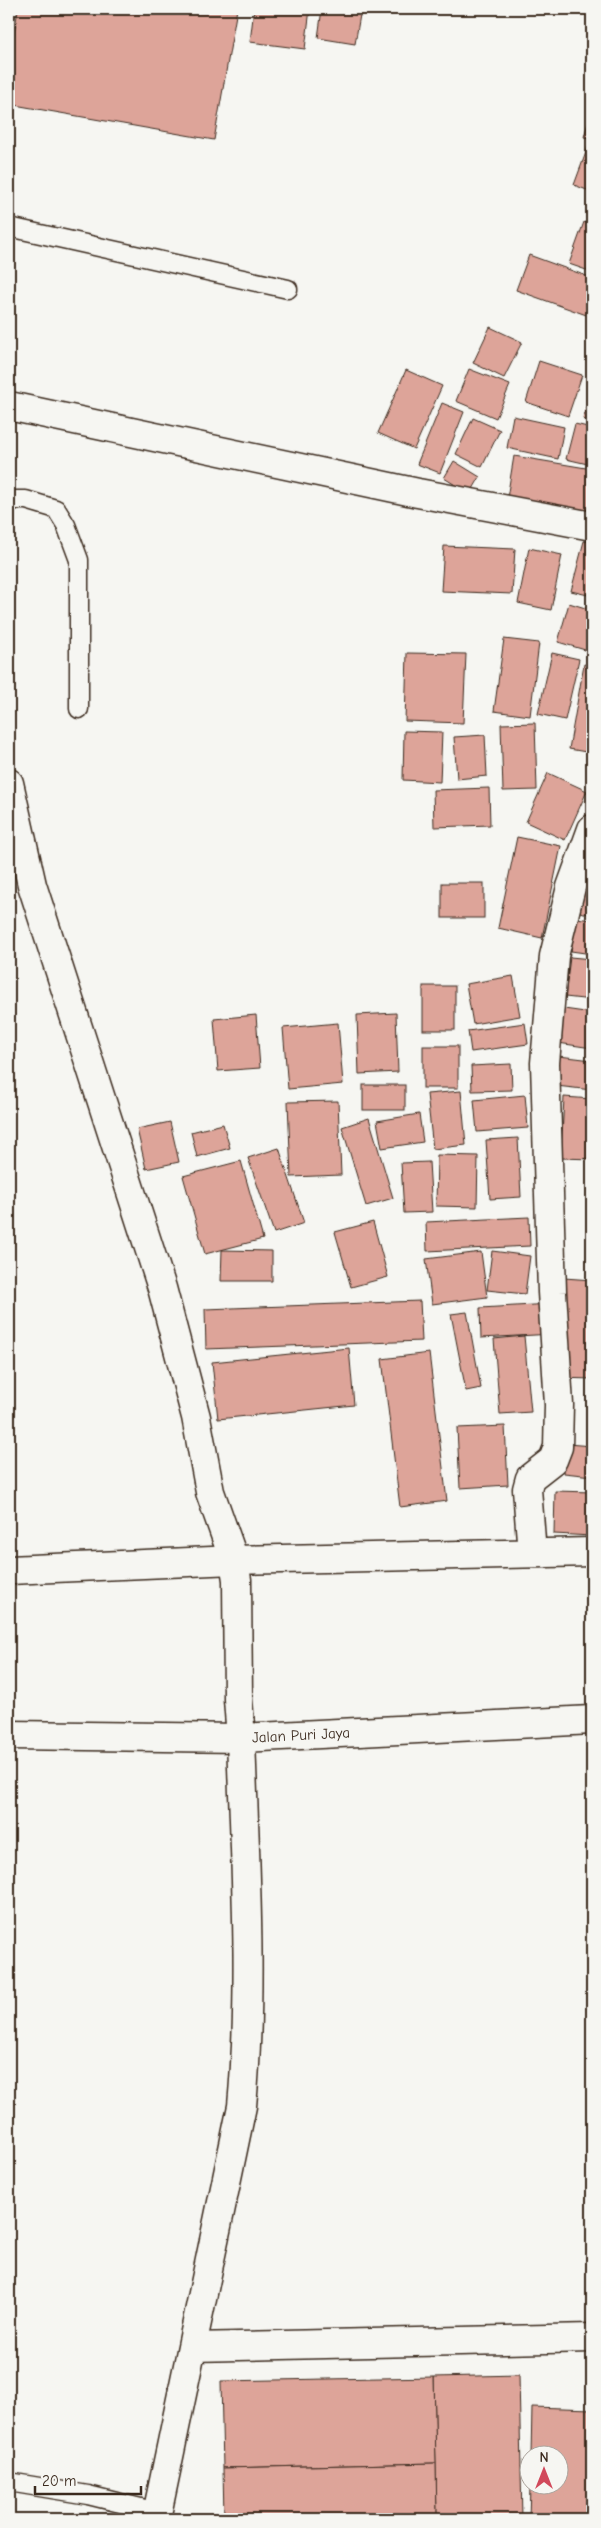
<svg xmlns="http://www.w3.org/2000/svg" width="601" height="2528" font-family="'Comic Neue',sans-serif">
<rect width="100%" height="100%" fill="#f6f6f2"/>
<filter id="ink" filterUnits="userSpaceOnUse"><feTurbulence type="fractalNoise" baseFrequency=".02" numOctaves="2"/><feDisplacementMap in="SourceGraphic" scale="10" xChannelSelector="R" yChannelSelector="G"/><feConvolveMatrix kernelMatrix="1 2 1 2 8 2 1 2 1" color-interpolation-filters="sRGB"/></filter>
<g filter="url(#ink)">
<!-- building -->
<g fill="#dda499" stroke="#3b2a1e">
<polygon points="18,9 237,9 214,140 9,104 9,64"/>
<polygon points="254,9 310,9 305,49 250,42"/>
<polygon points="322,9 361,9 355,44 318,38"/>
<polygon points="592,109 592,139 584,137"/>
<polygon points="588,147 592,148 592,192 574,185"/>
<polygon points="584,222 592,225 592,272 569,264"/>
<polygon points="529,255 592,278 592,317 516,290"/>
<polygon points="490,327 522,342 504,378 473,363"/>
<polygon points="539,361 582,375 568,416 526,402"/>
<polygon points="469,369 510,385 496,418 456,401"/>
<polygon points="406,370 442,386 414,449 378,433"/>
<polygon points="592,388 592,422 583,419"/>
<polygon points="442,403 464,412 440,473 417,464"/>
<polygon points="513,416 564,427 558,459 507,448"/>
<polygon points="473,418 500,430 482,467 456,454"/>
<polygon points="575,424 592,428 592,465 566,459"/>
<polygon points="514,456 592,469 592,497 589,513 507,498"/>
<polygon points="454,461 480,477 470,494 444,478"/>
<polygon points="584,541 592,543 592,596 571,591"/>
<polygon points="444,546 515,549 512,594 441,591"/>
<polygon points="529,548 562,555 551,610 518,603"/>
<polygon points="569,603 592,610 592,652 558,642"/>
<polygon points="504,639 539,643 530,716 494,711"/>
<polygon points="407,653 466,654 463,723 405,721"/>
<polygon points="552,653 579,659 565,720 538,714"/>
<polygon points="584,664 592,666 592,753 569,749"/>
<polygon points="535,723 537,790 503,791 501,724"/>
<polygon points="404,731 442,732 440,782 403,780"/>
<polygon points="485,735 487,776 457,779 454,737"/>
<polygon points="548,773 587,791 565,840 526,822"/>
<polygon points="489,788 490,825 434,827 433,790"/>
<polygon points="517,837 561,846 542,938 498,928"/>
<polygon points="592,868 592,915 572,910"/>
<rect x="442" y="883" width="42" height="35"/>
<polygon points="576,918 592,920 592,954 571,951"/>
<polygon points="570,957 592,959 592,1000 565,997"/>
<polygon points="513,976 520,1016 473,1024 466,984"/>
<rect x="423" y="986" width="32" height="44"/>
<polygon points="564,1009 592,1013 592,1048 558,1043"/>
<polygon points="396,1013 398,1072 359,1074 357,1015"/>
<polygon points="256,1015 260,1068 218,1071 214,1019"/>
<polygon points="338,1023 343,1084 288,1089 283,1028"/>
<polygon points="525,1023 528,1044 471,1052 468,1031"/>
<rect x="423" y="1046" width="35" height="42"/>
<polygon points="559,1056 592,1060 592,1090 556,1086"/>
<polygon points="511,1064 512,1090 472,1091 471,1066"/>
<rect x="363" y="1085" width="42" height="25"/>
<polygon points="461,1091 466,1145 433,1149 427,1094"/>
<polygon points="525,1095 528,1128 477,1132 474,1100"/>
<polygon points="564,1097 592,1099 592,1159 561,1158"/>
<polygon points="338,1101 341,1175 291,1177 288,1102"/>
<polygon points="419,1114 423,1142 382,1148 377,1121"/>
<polygon points="369,1118 393,1198 366,1206 342,1127"/>
<polygon points="170,1122 179,1162 146,1169 137,1129"/>
<polygon points="223,1124 230,1148 197,1157 191,1132"/>
<polygon points="518,1138 521,1197 490,1199 486,1140"/>
<polygon points="279,1148 304,1223 274,1233 248,1158"/>
<polygon points="437,1155 478,1156 477,1207 436,1206"/>
<polygon points="241,1161 263,1239 205,1254 183,1176"/>
<polygon points="429,1162 432,1212 404,1213 401,1163"/>
<polygon points="529,1217 530,1246 427,1251 426,1222"/>
<polygon points="373,1222 388,1277 351,1287 335,1232"/>
<polygon points="222,1250 272,1251 272,1281 221,1281"/>
<polygon points="492,1251 530,1256 525,1294 487,1290"/>
<polygon points="481,1252 487,1297 432,1304 426,1259"/>
<polygon points="564,1278 592,1280 592,1379 559,1378"/>
<polygon points="420,1301 422,1341 206,1349 205,1309"/>
<polygon points="551,1304 553,1334 481,1338 480,1308"/>
<polygon points="467,1312 481,1388 466,1391 451,1314"/>
<polygon points="524,1336 531,1412 500,1414 494,1339"/>
<polygon points="349,1348 354,1405 218,1419 212,1362"/>
<polygon points="429,1353 447,1501 400,1507 382,1359"/>
<polygon points="505,1426 508,1485 460,1488 457,1428"/>
<polygon points="567,1444 592,1446 592,1476 564,1473"/>
<polygon points="555,1491 592,1492 592,1536 554,1534"/>
<polygon points="519,2375 522,2519 437,2519 434,2377"/>
<polygon points="434,2377 436,2463 223,2468 221,2381"/>
<polygon points="532,2407 592,2409 592,2519 529,2519 530,2486 558,2486 558,2456 531,2456"/>
<polygon points="436,2463 437,2519 224,2519 223,2468"/>
</g>
<g fill="none" stroke-linecap="round" stroke-linejoin="round">
<defs>
<g id="service">
<polyline points="9,227 288,289"/>
<polyline points="9,500 26,500 56,509 66,525 79,560 79,709"/>
<polyline points="9,2482 88,2495 157,2512"/>
</g>
<g id="minor">
<polyline points="9,406 418,493 592,526"/>
<path d="M9,783L32,885L162,1288L196,1417L210,1492L234,1560L237,1580L238,1699L241,1738C245,1861 253,1984 242,2106L156,2519"/>
<polyline points="532,1553 527,1489 530,1478 553,1460 558,1447 559,1405 552,1292 545,1063 554,956 571,887 592,829"/>
<polyline points="9,1570 234,1560 592,1552"/>
<polyline points="193,2347 592,2338"/>
</g>
<polyline id="tertiary" points="9,1735 241,1738 592,1720"/>
</defs>
<!-- service casing -->
<use href="#service" stroke="#3b2a1e" stroke-width="21"/>
<!-- minor casing -->
<use href="#minor" stroke="#3b2a1e" stroke-width="31"/>
<!-- tertiary casing -->
<use href="#tertiary" stroke="#3b2a1e" stroke-width="31"/>
<!-- service -->
<use href="#service" stroke="#f6f6f2" stroke-width="18"/>
<!-- minor -->
<use href="#minor" stroke="#f6f6f2" stroke-width="28"/>
<!-- tertiary -->
<use href="#tertiary" stroke="#f6f6f2" stroke-width="28"/>
</g>
</g>
<g text-anchor="middle" stroke-width="4" stroke-linejoin="round" paint-order="stroke">
<!-- street labels -->
<g font-size="15" fill="#3b2a1e" stroke="#f6f6f2">
<text transform="translate(301 1735) rotate(-3)" y="5">Jalan Puri Jaya</text>
</g>
</g>
<!-- margin -->
<rect width="601" height="2528" fill="none" stroke="#f6f6f2" stroke-width="30"/>
<rect x="15" y="15" width="571" height="2498" fill="none" stroke="#3b2a1e" stroke-width="2" filter="url(#ink)"/>
<!-- north arrow -->
<g transform="translate(544 2470)"><circle r="24" fill="#f6f6f2" stroke="#aba49d"/>
<path d="M0-4L9 19L0 12L-9 19Z" fill="#d1495b"/>
<text y="-8" font-size="14" font-weight="bold" text-anchor="middle" fill="#3b2a1e">N</text>
</g>
<!-- scale -->
<path d="M35 2486v8h106v-8" fill="none" stroke="#3b2a1e" stroke-width="2.5"/>
<text x="42" y="2486" font-size="15" fill="#3b2a1e" stroke="#f6f6f2" stroke-width="4" paint-order="stroke">20 m</text>
</svg>
